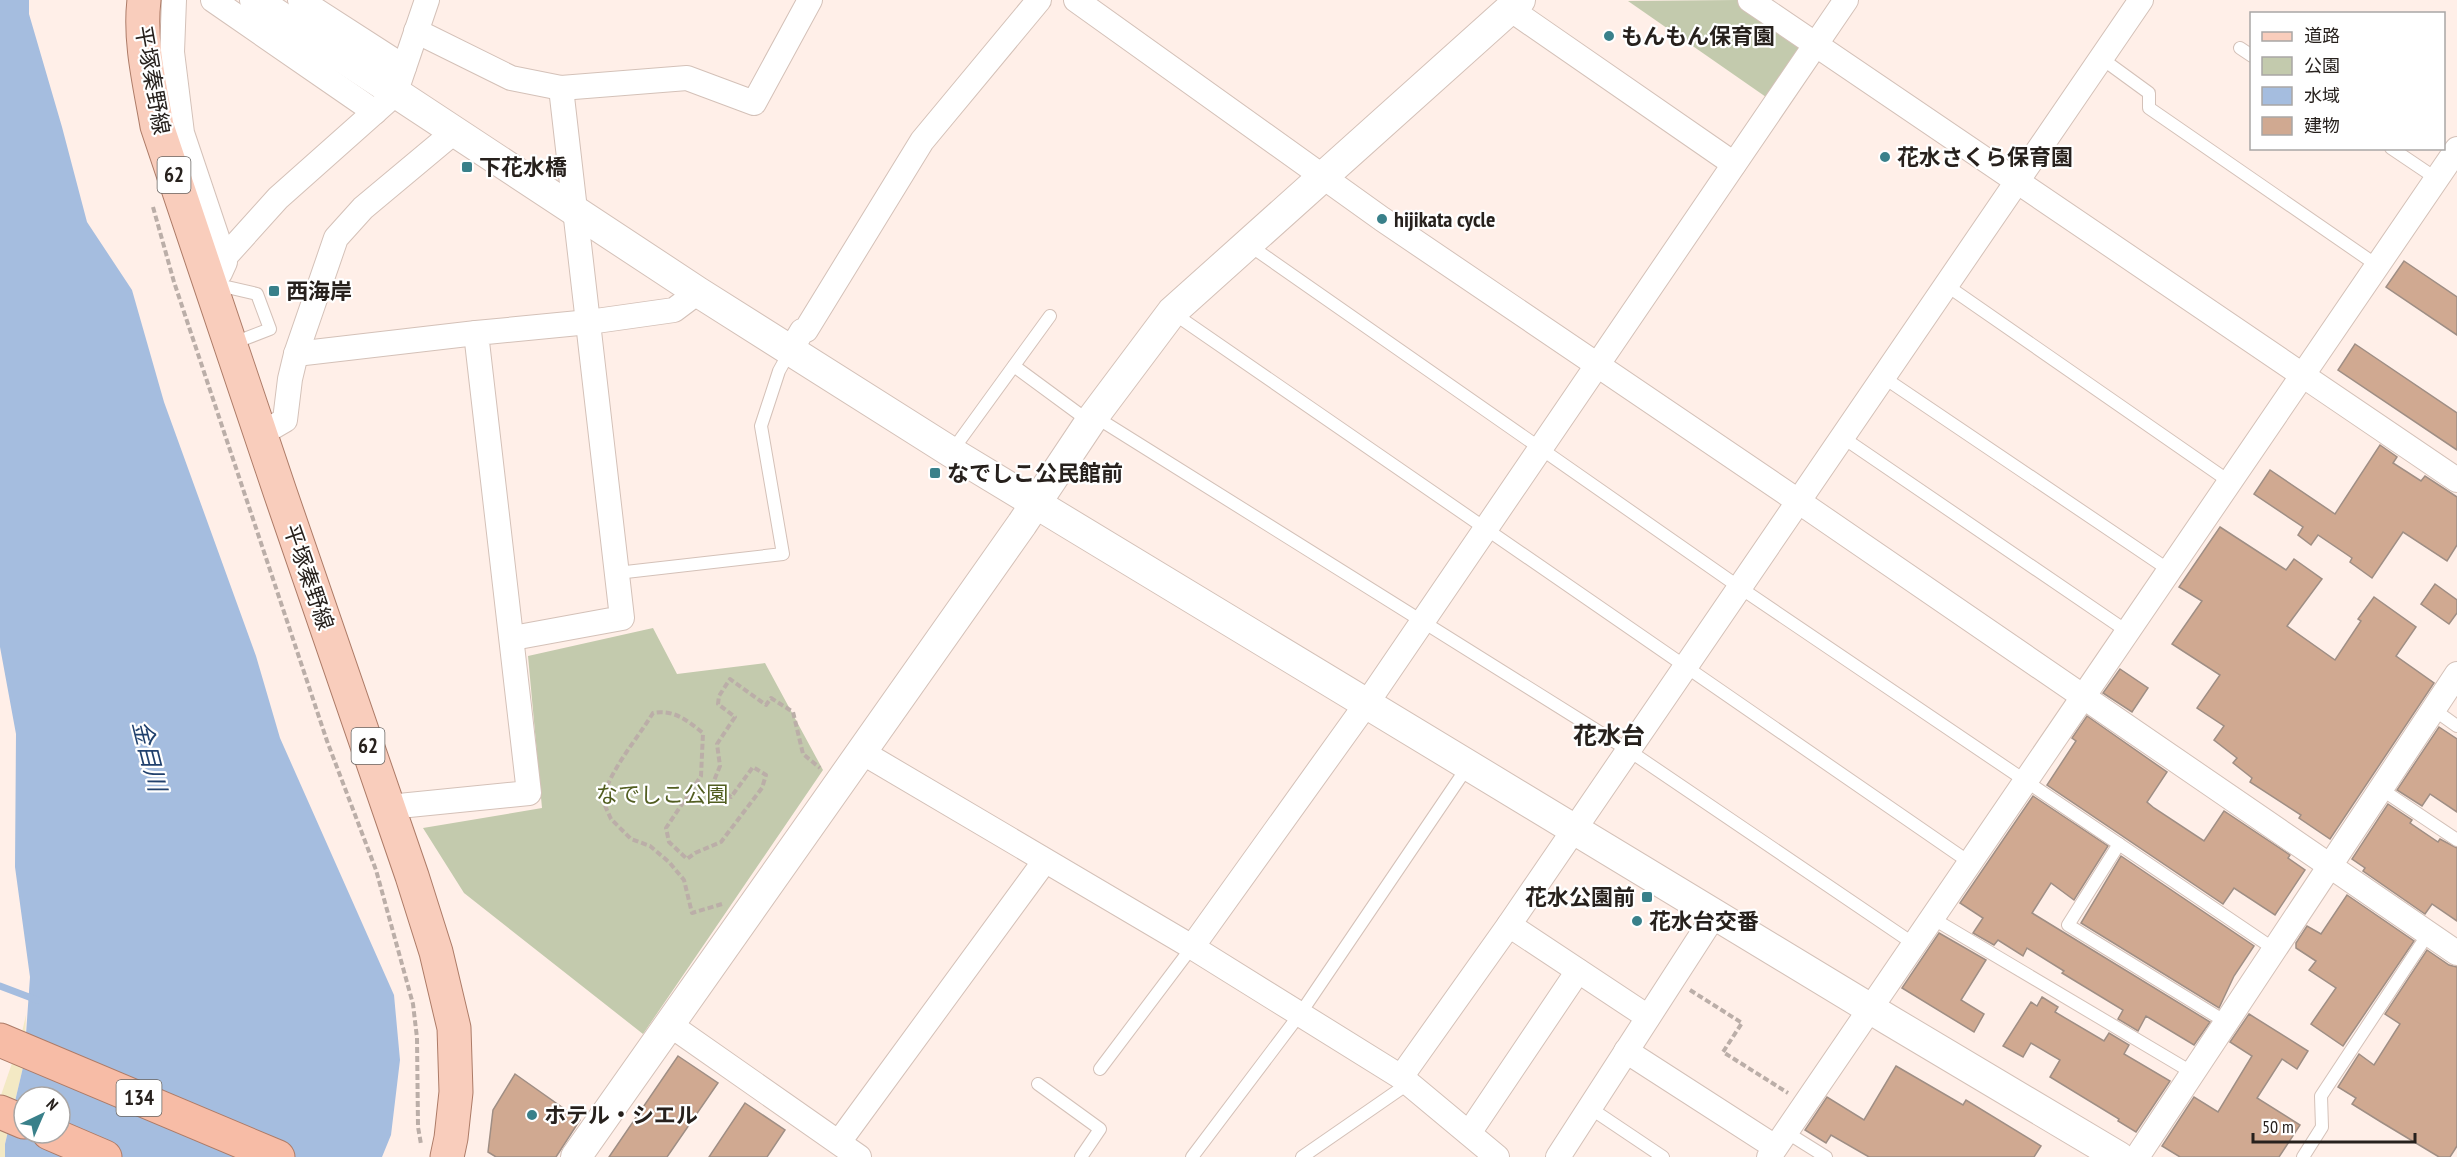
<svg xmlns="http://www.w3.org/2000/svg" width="2457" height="1157" font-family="'PT Sans Narrow','Noto Sans JP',sans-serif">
<rect width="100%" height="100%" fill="#ffefe8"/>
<!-- green -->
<g fill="#c3caad">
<polygon points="1737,0 1801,45 1766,97 1628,1"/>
<polygon points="653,628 677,674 765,663 823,770 643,1034 464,893 423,828 542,808 528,656"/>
</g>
<!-- sand -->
<polygon fill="#f3e9c4" points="26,1015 24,1063 5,1144 5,1157 0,1157 0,1098 21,1037"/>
<!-- water -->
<path fill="#a5bddf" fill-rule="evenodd" d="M0,0H29V14L62,127L87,222L132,290L164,402L256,656L280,738L394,995L400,1060L391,1135L382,1157H5V1144L24,1063L30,977L15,867L16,734L0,647ZM24,1097H60V1133H24Z"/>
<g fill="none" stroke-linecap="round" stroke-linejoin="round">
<!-- stream -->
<polyline stroke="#a5bddf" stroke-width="7" points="0,986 37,1000"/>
</g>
<!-- building -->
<g fill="#d0a991" stroke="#9f8e84" stroke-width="1.5">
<polygon points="2404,261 2457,297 2457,335 2386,287"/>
<polygon points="2355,344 2457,413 2457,450 2338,370"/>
<polygon points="2380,445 2397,457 2393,463 2421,481 2425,476 2457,497 2457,545 2447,561 2403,532 2372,578 2350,562 2352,558 2318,535 2311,545 2298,535 2303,527 2254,494 2270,470 2335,514"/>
<polygon points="2220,527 2286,570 2294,559 2322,579 2287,626 2335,660 2361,621 2358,619 2374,597 2416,627 2396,656 2434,683 2330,839 2299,818 2301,815 2250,782 2252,778 2233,763 2237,758 2214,740 2224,726 2197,708 2220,675 2172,644 2202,601 2179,587"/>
<polygon points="2435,584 2457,600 2457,613 2449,624 2421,604"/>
<polygon points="2120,669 2148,688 2132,712 2103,693"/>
<polygon points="2087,716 2167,772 2147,802 2154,808 2204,841 2224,811 2290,855 2288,858 2305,870 2275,915 2234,888 2223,904 2047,785 2076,741 2072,738"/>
<polygon points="2439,727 2457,739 2457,812 2430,794 2422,806 2397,790"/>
<polygon points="2033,796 2108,846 2074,900 2051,883 2032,913 2210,1022 2194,1045 2146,1016 2138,1031 2118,1019 2123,1010 2062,973 2064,971 2027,948 2023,956 1998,940 1994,945 1973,933 1983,918 1960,903"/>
<polygon points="2388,804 2412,820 2410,823 2438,842 2440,839 2457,848 2457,921 2432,904 2425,914 2363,871 2365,868 2352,859"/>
<polygon points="2121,856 2254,946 2234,976 2219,1008 2081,923"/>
<polygon points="2347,895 2414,941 2343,1046 2311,1024 2336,988 2309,970 2316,961 2296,948 2296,943 2307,926 2321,934"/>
<polygon points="1939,933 1986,960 1961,1000 1984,1014 1974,1032 1902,988"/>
<polygon points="2427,950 2449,965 2457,967 2457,1146 2450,1157 2439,1157 2381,1122 2352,1104 2356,1098 2338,1087 2359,1054 2374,1065 2400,1024 2385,1014"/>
<polygon points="2042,997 2058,1007 2055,1012 2104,1041 2109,1033 2129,1045 2124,1054 2170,1081 2136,1132 2118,1121 2119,1119 2050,1077 2060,1060 2031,1043 2023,1057 2003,1046 2031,1002 2037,1006"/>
<polygon points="2249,1014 2308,1051 2297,1069 2282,1059 2257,1098 2300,1125 2279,1157 2180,1157 2162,1146 2194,1097 2218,1112 2252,1056 2230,1042"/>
<polygon points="678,1056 718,1083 667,1157 609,1157"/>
<polygon points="1896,1066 1963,1105 1966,1100 2041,1146 2034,1157 1869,1157 1831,1135 1826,1143 1805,1130 1827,1097 1864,1120"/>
<polygon points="515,1074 580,1120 556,1157 496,1157 488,1152 493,1110"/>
<polygon points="745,1103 785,1130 767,1157 709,1157"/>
</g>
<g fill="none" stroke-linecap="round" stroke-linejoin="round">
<defs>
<g id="service">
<polyline points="2240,48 2252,56"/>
<polyline points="2101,58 2149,93 2149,108 2378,266"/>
<polyline points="2391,148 2437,179"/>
<polyline points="1249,245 1739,587 2274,949"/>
<polyline points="214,284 257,294 270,329 231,344"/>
<polyline points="1946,285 2230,482"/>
<polyline points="1173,313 1969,862"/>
<polyline points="1014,366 1090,422"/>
<polyline points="1883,377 2169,570"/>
<polyline points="1094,416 1628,750 1914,944"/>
<polyline points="1842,437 2128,632"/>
<polyline points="952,451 1050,316"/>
<polyline points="617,573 783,554 761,426 779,371 790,351"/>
<polyline points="2433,709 2457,726"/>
<polyline points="2381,789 2457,840"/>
<polyline points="2119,844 2068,925 2226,1022"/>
<polyline points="1932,918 2193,1073"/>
<polyline points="1100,1069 1192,947"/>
<polyline points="1038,1084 1100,1129 1081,1157"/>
<polyline points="1590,1108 1663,1157"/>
<polyline points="1786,1132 1826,1157"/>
<polyline points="1192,1157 1300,1014 1468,766"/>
<polyline points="1302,1157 1409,1083"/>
<polyline points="2303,1157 2322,1127 2321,1096 2428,934"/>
</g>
<g id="minor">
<polyline points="174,0 172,52 182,133 224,258"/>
<polyline points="213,0 375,112"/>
<polyline points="300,0 404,67"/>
<polyline points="1076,0 1382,219 1798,501 2457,953"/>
<polyline points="1750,0 2457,480"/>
<polyline points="1510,9 1734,164"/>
<polyline points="416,31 511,78 561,88 687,78 754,103 810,0"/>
<polyline points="210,283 220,273 225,262 224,258 278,198 395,94 427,0"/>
<polyline points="790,351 802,331 806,330 922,141 1039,0"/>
<polyline points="296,354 476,333"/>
<polyline points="261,434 285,420 290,379 296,354 336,238 363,208 454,132"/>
<polyline points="513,638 622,618 561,88"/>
<polyline points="860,751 1192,947 1401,1077 1497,1157"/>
<polyline points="389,807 529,793 476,333 589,322 674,310 698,292"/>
<polyline points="1509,925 1648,1017"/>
<polyline points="1192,947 1367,703 1846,0"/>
<polyline points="669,1024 859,1157"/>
<polyline points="1626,1051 1775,1147"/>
<polyline points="1401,1077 1509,925 2141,0"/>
<polyline points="1469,1133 1578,971"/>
<polyline points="839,1142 1044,862"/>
<polyline points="1558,1157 1715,914"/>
<polyline points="1769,1157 2457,149"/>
<polyline points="2137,1157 2457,674"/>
</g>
<g id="tertiary">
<polyline points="255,0 698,292 951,452 1889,1020 2119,1157"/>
<polyline points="576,1157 1022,524 1094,416 1172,312 1520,0"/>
</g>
<path id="primary" d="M144,0C139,41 150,85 157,126L280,492L412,876L436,952L454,1028L456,1092L451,1138L447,1157"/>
<g id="trunk">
<polyline points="0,1040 278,1157"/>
<polyline points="0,1112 24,1122"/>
<polyline points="49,1133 105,1157"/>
</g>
</defs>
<!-- service casing -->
<use href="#service" stroke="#d4c1b8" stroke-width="14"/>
<!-- minor casing -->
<use href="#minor" stroke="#d4c1b8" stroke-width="26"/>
<!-- tertiary casing -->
<use href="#tertiary" stroke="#d4c1b8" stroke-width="32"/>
<!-- primary casing -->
<use href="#primary" stroke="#ad7b67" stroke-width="35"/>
<!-- trunk casing -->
<use href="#trunk" stroke="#ad7b67" stroke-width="35"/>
<!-- path -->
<g stroke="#bbaea8" stroke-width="4" stroke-dasharray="6 3" stroke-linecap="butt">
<polyline points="153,207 174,282 327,741 376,870 413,1004 417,1038 418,1127 421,1144"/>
<path d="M722,904L692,913L684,880L669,862L650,846L631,839L611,819L602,799C613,766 635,742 653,713C674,709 688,721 703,733L701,776L666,828L669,842L687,859L695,853L721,842L762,788L766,775L753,767L731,797L713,783L720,766L717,744L735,717L718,704L719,696L730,679L766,705L771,698L793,712L803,754L820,768"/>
<polyline points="1690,990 1742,1023 1723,1052 1788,1093"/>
</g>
<!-- service -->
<use href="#service" stroke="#fff" stroke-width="12"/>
<!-- minor -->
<use href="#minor" stroke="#fff" stroke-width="24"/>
<!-- tertiary -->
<use href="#tertiary" stroke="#fff" stroke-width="30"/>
<!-- primary -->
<use href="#primary" stroke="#f9cdbc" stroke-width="33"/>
<!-- trunk -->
<use href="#trunk" stroke="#f7bca6" stroke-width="33"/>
</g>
<!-- markers -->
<g fill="#39808a" stroke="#fff" stroke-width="2">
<circle cx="1609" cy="36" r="6"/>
<circle cx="1885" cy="157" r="6"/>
<rect x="461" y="161" width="12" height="12" rx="3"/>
<circle cx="1382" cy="219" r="6"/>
<rect x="268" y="285" width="12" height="12" rx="3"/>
<rect x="929" y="467" width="12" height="12" rx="3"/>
<rect x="1641" y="891" width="12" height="12" rx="3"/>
<circle cx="1637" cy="921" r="6"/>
<circle cx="532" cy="1115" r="6"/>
</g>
<g text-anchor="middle" stroke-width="4.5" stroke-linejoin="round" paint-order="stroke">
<!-- shield labels -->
<g fill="#fff" stroke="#686461" stroke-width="1.5">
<rect x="157.5" y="157" width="33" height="36" rx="4.5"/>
<rect x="351.5" y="728" width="33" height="36" rx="4.5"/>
<rect x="116.5" y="1080" width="45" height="36" rx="4.5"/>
</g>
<g font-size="21" font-weight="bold" fill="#27211d">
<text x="174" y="182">62</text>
<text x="368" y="753">62</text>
<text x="139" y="1105">134</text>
</g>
<!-- poi labels -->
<g font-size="22" font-weight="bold" fill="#27211d" stroke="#fff" text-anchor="start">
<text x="1621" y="44">もんもん保育園</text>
<text x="1897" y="165">花水さくら保育園</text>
<text x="479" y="175">下花水橋</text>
<text x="1394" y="227">hijikata cycle</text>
<text x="286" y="299">西海岸</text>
<text x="947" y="481">なでしこ公民館前</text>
<text x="1635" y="905" text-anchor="end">花水公園前</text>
<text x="1649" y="929">花水台交番</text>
<text x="544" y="1123">ホテル・シエル</text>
</g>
<!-- street labels -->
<g font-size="22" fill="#27211d" stroke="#fff">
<text transform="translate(153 80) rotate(80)" y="8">平塚秦野線</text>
<text transform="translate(309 577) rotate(71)" y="8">平塚秦野線</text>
</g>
<!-- park labels -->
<g font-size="22" fill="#525e21" stroke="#fff">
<text x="662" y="802">なでしこ公園</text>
</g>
<!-- neighbourhood labels -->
<g font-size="24" font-weight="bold" fill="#27211d" stroke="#fff">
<text x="1609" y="744">花水台</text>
</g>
<!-- water labels -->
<g font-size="24" font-style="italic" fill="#21416d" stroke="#fff">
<text transform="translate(149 756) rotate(76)" y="8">金目川</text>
</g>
</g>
<!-- legend -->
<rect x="2250" y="12" width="195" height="138" fill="#ffffff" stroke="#a9a6a5" stroke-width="1.5"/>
<rect x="2262" y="32" width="30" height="9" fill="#f9cdbc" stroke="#a9a6a5" stroke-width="1.5"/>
<text x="2304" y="42" font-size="18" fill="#27211d">道路</text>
<rect x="2262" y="57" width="30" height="18" fill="#c3caad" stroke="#a9a6a5" stroke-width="1.5"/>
<text x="2304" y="72" font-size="18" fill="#27211d">公園</text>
<rect x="2262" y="87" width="30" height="18" fill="#a5bddf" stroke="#a9a6a5" stroke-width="1.5"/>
<text x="2304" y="102" font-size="18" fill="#27211d">水域</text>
<rect x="2262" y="117" width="30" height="18" fill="#d0a991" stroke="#a9a6a5" stroke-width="1.5"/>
<text x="2304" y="132" font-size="18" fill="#27211d">建物</text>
<!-- north arrow -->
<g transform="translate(42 1115) rotate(44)"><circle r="28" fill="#ffffff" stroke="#a9a6a5" stroke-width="1.5"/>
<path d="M0-4.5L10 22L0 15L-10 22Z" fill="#39808a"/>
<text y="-9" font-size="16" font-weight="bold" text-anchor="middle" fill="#27211d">N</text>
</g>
<!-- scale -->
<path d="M2253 1133v9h162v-9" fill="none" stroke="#27211d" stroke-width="3"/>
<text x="2262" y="1133" font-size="18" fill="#27211d" stroke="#ffffff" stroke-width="4.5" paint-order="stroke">50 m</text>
</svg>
